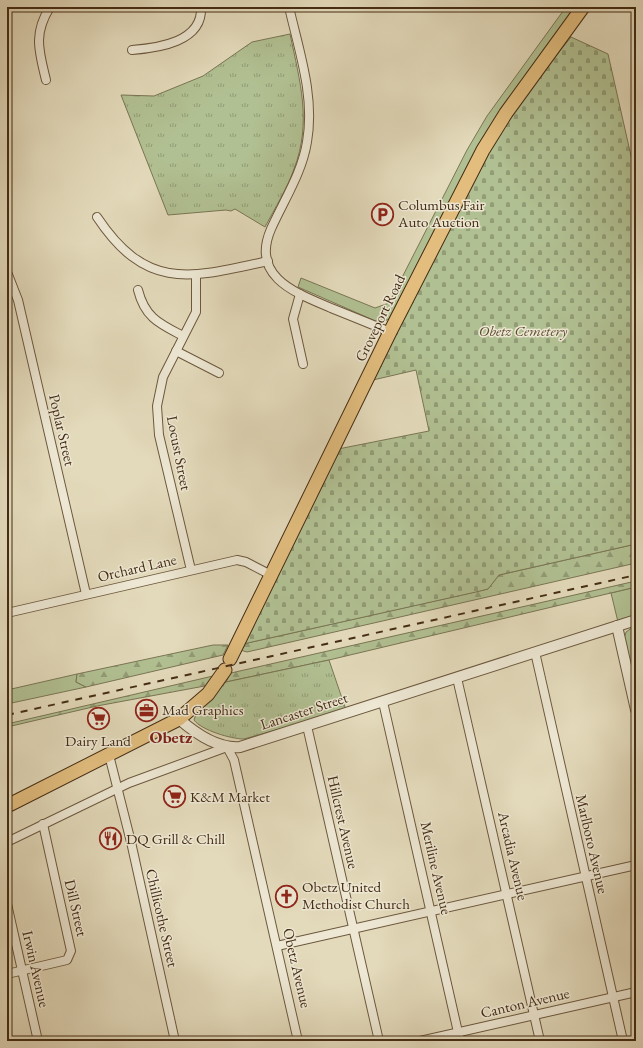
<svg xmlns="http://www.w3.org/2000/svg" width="643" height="1048" font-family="'EB Garamond',serif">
<defs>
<pattern id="forest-firs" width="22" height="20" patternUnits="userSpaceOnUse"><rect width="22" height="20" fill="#b1c092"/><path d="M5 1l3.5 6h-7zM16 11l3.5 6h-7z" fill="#929c76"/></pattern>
<pattern id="cemetery-stones" width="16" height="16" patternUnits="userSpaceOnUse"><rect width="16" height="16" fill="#b1c092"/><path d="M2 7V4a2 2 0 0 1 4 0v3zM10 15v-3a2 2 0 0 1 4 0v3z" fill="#929c76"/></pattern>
<pattern id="park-tufts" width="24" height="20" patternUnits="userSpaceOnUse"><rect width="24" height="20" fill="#b1c092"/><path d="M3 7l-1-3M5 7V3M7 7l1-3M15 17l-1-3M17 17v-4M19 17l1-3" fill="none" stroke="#929c76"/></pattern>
</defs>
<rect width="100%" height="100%" fill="#e3dabb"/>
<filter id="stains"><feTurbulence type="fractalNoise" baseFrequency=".005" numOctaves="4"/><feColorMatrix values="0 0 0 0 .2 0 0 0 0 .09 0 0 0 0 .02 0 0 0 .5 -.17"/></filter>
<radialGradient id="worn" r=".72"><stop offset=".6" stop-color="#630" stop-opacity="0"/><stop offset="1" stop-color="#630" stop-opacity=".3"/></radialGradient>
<!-- grass -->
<g fill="#b1c092" stroke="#7a7654">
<polygon points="566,7 576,7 467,169 389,319 380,323 298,287 301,278 375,308 389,303 467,150 487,116"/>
<polygon points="636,587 636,616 618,622 611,593"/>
<polygon points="636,625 636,640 634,644 636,653 636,700 624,639 626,632"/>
<polygon points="77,674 76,682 86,687 7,704 7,690"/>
</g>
<!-- forest -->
<g fill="url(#forest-firs)" stroke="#7a7654">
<polygon points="636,544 636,563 247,652 240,650 243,644 488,589 499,575"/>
<polygon points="636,581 636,587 329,660 226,682 231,673"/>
<polygon points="213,645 228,645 223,655 86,687 76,682 77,674"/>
<polygon points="213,676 210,685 97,706 7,727 7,724"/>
</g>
<!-- cemetery -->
<polygon fill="url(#cemetery-stones)" stroke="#7a7654" points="571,37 608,54 636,178 636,544 499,575 488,589 476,592 243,644 338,449 429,431 416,370 373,380 485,155 518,103"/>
<!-- park -->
<g fill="url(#park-tufts)" stroke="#7a7654">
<path d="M290,34C300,82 312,122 294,169C287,189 275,208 265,227L235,209L231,211L226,210L168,215L121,95L154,96L203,76L252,42Z"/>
<path d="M329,660L346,710L244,739C231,739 201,730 194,720C196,710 218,691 226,682Z"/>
</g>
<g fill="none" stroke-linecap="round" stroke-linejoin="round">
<defs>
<g id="minor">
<path d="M289,7C299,51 315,96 307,142C302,173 284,200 271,229C250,277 296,293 331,308C351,316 371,324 390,332"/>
<path d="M132,50C158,48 203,42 201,7"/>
<path d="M46,80C39,51 33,34 50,7"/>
<path d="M97,217C147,292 191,278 268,261"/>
<polyline points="7,272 18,300 86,594"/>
<path d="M138,290C145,318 160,324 183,336"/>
<polyline points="300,294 293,319 303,364"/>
<polyline points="176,351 219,373"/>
<polyline points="191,570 159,435 157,406 163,377 196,312 196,276"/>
<polyline points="7,613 237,560 246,562 271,575"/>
<polyline points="535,652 623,1041"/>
<polyline points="457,678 540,1041"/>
<polyline points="383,702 460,1041"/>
<polyline points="307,726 379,1041"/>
<polyline points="109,755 131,842 175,1041"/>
<polyline points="7,842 129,783 227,747 234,760 298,1041"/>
<polyline points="7,904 38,1041"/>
<polyline points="277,946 636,865"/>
<polyline points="7,974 67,960 71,951 43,824"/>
<polyline points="420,1041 636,992"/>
</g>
<g id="tertiary">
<polyline points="617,626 636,710"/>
<path d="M179,719C195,733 217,749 240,747L636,620"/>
</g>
<g id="primary">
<polyline points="230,659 390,332 483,150 506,113 583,7"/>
<polyline points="7,806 179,719 208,694 225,670"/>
</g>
</defs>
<!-- minor casing -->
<use href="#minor" stroke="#6c583e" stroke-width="10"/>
<!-- tertiary casing -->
<use href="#tertiary" stroke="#6c583e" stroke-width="12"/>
<!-- primary casing -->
<use href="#primary" stroke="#442c15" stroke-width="15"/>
<!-- minor -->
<use href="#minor" stroke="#ede7d3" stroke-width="8"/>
<!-- tertiary -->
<use href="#tertiary" stroke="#ede7d3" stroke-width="10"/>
<!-- primary -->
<use href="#primary" stroke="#e2bd7e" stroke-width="13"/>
<!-- rail -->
<polyline stroke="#442c15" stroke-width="2" stroke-dasharray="7 7" stroke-linecap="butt" points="7,715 636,575"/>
</g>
<!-- icons -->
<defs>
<symbol id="parking-ring" viewBox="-11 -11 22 22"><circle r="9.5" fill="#ede7d3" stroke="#8f2418" stroke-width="1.5"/><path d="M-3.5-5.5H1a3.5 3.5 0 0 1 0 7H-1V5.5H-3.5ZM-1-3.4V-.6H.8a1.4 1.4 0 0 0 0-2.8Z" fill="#8f2418"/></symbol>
<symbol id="office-ring" viewBox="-11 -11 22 22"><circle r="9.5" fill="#ede7d3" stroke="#8f2418" stroke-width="1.5"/><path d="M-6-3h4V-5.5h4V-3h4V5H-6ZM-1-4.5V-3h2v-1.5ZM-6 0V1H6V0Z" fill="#8f2418"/></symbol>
<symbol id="supermarket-ring" viewBox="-11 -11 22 22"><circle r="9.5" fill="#ede7d3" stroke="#8f2418" stroke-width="1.5"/><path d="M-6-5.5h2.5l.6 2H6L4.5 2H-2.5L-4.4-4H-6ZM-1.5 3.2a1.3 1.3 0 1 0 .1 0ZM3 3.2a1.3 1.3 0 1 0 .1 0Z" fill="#8f2418"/></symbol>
<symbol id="restaurant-ring" viewBox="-11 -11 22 22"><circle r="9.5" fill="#ede7d3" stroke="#8f2418" stroke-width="1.5"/><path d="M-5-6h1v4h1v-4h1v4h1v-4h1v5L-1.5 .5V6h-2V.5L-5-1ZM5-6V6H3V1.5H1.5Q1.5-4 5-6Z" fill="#8f2418"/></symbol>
<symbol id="church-ring" viewBox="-11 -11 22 22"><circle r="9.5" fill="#ede7d3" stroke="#8f2418" stroke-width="1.5"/><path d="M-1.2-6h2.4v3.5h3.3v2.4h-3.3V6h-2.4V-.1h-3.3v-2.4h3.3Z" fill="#8f2418"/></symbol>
</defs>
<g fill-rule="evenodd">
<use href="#parking-ring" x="370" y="202" width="25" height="25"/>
<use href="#office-ring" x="134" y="698" width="25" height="25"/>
<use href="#supermarket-ring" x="86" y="706" width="25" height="25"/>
<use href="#supermarket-ring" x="162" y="784" width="25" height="25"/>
<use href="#restaurant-ring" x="98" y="826" width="25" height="25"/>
<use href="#church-ring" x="274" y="884" width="25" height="25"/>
</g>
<g text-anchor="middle" stroke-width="3" stroke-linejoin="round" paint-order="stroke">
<!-- poi labels -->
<g font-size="15" fill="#442c15" stroke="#ede7d3" text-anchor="start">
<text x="398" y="210">Columbus Fair<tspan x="398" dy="17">Auto Auction</tspan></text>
<text x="162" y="715">Mad Graphics</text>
<text x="98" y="746" text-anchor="middle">Dairy Land</text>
<text x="190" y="802">K&amp;M Market</text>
<text x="126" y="844">DQ Grill &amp; Chill</text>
<text x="302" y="892">Obetz United<tspan x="302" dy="17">Methodist Church</tspan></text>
</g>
<!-- street labels -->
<g font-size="15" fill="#442c15" stroke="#ede7d3">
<text transform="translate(380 318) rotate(-64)" y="5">Groveport Road</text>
<text transform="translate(62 430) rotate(77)" y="5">Poplar Street</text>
<text transform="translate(179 453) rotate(79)" y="5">Locust Street</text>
<text transform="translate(137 568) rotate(-13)" y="5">Orchard Lane</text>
<text transform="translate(304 711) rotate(-18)" y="5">Lancaster Street</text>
<text transform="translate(343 822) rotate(77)" y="5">Hillcrest Avenue</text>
<text transform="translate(592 844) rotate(77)" y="5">Marlboro Avenue</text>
<text transform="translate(513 856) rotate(77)" y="5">Arcadia Avenue</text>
<text transform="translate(436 868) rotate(77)" y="5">Meriline Avenue</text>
<text transform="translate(76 908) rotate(77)" y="5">Dill Street</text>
<text transform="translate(162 918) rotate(77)" y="5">Chillicothe Street</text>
<text transform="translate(297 968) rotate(77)" y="5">Obetz Avenue</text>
<text transform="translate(36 969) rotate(77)" y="5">Irwin Avenue</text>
<text transform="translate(525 1003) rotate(-13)" y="5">Canton Avenue</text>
</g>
<!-- park labels -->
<g font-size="15" font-style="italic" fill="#5a4a2e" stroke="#ede7d3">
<text x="523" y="336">Obetz Cemetery</text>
</g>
<!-- quarter labels -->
<g font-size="17" font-weight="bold" fill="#7a1f14" stroke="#ede7d3">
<text x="171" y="743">Obetz</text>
</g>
</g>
<!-- margin -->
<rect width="643" height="1048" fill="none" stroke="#e3dabb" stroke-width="24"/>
<rect x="8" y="8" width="627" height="1032" fill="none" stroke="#442c15" stroke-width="2"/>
<rect x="12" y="12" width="619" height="1024" fill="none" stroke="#442c15"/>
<rect width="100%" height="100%" filter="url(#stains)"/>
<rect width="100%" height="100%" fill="url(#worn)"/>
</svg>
